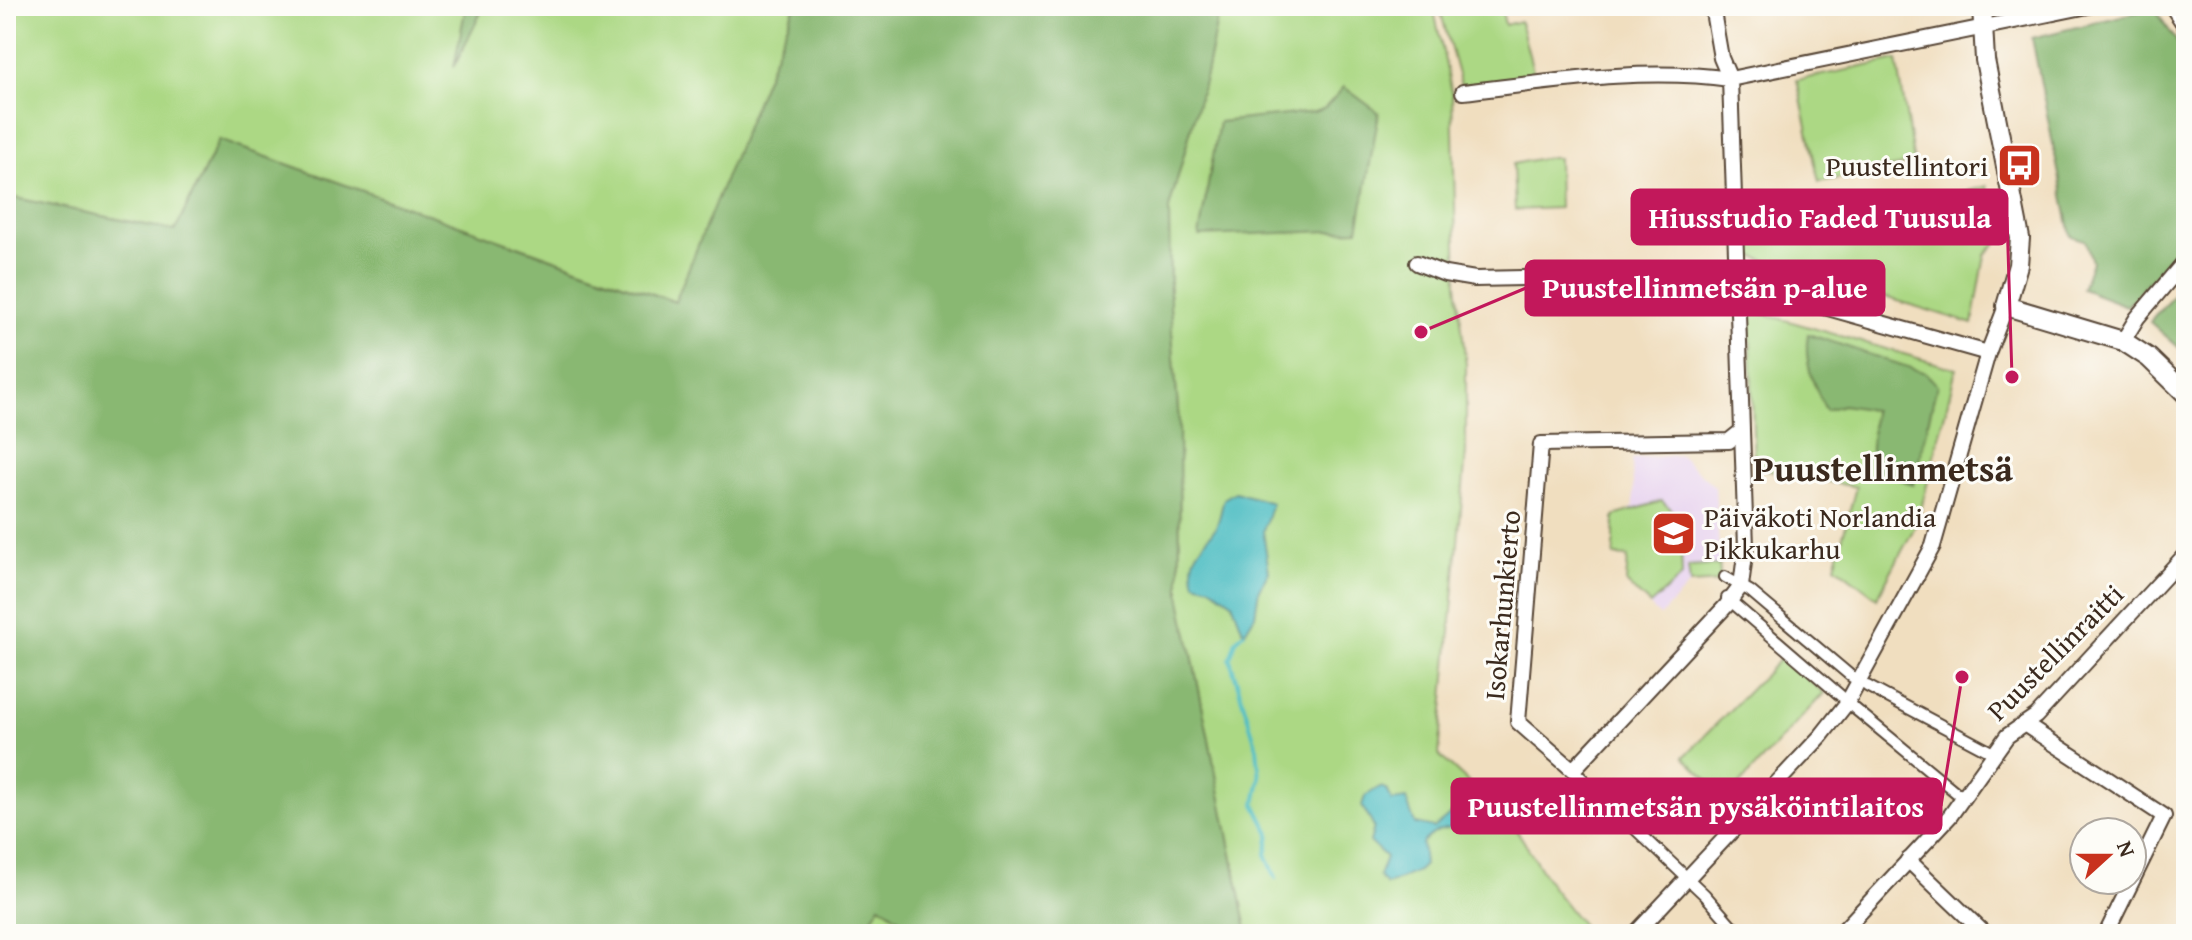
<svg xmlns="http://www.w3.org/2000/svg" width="2192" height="940" font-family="'Gentium Book Plus',serif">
<rect width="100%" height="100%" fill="#fdfcf7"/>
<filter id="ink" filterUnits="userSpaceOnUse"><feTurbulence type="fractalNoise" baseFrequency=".0125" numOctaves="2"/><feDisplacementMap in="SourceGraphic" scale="16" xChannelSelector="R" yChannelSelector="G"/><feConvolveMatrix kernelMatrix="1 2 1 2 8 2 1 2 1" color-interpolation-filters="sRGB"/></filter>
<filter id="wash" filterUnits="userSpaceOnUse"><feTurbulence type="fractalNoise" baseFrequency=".006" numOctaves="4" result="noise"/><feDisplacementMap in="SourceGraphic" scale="32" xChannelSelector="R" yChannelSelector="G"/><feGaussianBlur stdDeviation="1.8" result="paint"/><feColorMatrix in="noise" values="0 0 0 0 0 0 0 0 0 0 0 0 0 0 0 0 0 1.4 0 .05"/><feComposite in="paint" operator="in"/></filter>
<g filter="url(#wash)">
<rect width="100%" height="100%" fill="#f0debf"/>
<!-- built -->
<polygon fill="#e7d2ef" points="1680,455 1715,487 1721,582 1690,584 1660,616 1626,583 1630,509 1634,507 1632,459"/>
<!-- green -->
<g fill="#acd884" stroke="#748151" stroke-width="2">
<polygon points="6,6 466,6 456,63 484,6 795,6 676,302 219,140 175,231 6,196"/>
<polygon points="1215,6 1433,6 1452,93 1457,283 1466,365 1466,453 1439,755 1513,824 1552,887 1589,934 1248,934 1180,595 1179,423 1170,306 1169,209 1206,74 1218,14"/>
<polygon points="1439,6 1501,6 1505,25 1520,21 1534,74 1462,89"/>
<polygon points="1897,60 1914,163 1819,182 1797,80"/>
<polygon points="1542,158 1558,158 1559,208 1515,210 1513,164"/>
<polygon points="1987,186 1997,242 1985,255 1973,324 1751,256 1753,227 1832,224"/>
<polygon points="1750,310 1956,369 1918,521 1877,598 1835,566 1856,487 1754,467"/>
<polygon points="1662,501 1680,519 1682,576 1650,605 1626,583 1628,557 1614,556 1614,516"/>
<polygon points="1719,565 1721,582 1690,584 1688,567"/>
<polygon points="1782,657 1824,693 1727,798 1684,757"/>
<polygon points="880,905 921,934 862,934"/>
</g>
<!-- forest -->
<g fill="#89b872" stroke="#627148" stroke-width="2">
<polygon points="466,6 484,6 454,67"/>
<polygon points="795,6 1214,6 1218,14 1206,74 1169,209 1170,306 1179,423 1180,595 1248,934 921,934 880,905 862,934 6,934 6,196 175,231 219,140 675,302"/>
<polygon points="2154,8 2186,55 2186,239 2127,306 2082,289 2092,261 2085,240 2071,236 2032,38"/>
<polygon points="1344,87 1379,113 1358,230 1199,236 1219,122 1314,112 1325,108"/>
<polygon points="2186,281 2186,354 2150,322"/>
<path d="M1808,334L1926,373L1937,385L1913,485L1870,465L1873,410L1843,405L1826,410C1814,386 1803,362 1808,334Z"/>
</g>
<!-- water -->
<g fill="#4ebdc3" stroke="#447470" stroke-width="2">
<path d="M1235,492L1272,503L1263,531L1269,572L1259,589L1255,615L1244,633L1232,602L1211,587L1195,583C1188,557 1200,549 1214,530C1220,523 1221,508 1224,499Z"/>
<path d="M1380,787L1387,789L1392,801L1406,799L1415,824L1434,828L1458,808H1466L1473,819L1470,826C1447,834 1446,820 1422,843L1424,865L1418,871L1386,885L1379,876L1386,857L1370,842L1374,827L1362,806L1365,796Z"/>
</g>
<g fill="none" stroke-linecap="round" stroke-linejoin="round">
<!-- stream -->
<polyline stroke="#4ebdc3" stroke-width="4" points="1244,633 1236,640 1230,659 1257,748 1260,779 1255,804 1270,834 1266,854 1276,878"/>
</g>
</g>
<g filter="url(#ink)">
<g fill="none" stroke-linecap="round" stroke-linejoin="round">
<defs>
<g id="pedestrian">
<polyline points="1725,577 1750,591 1852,677"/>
<polyline points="1727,598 1841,696"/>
<polyline points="1867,686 1993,753"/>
<polyline points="1854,708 1963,798"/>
<polyline points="1573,770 1705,895 1739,934"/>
</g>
<g id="minor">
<polyline points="2172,6 2186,27"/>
<path d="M1463,92C1551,82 1641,67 1730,79L1721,58L1712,6"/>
<polyline points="1417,263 1445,274 1475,279 1707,274 1988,353"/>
<polyline points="2123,341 2137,318 2186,260"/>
<polyline points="1739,433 1729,441 1541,444 1518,722 1573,770 1726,606 1741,586 1746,547 1730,79 2088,6"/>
<polyline points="2024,724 2164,816 2106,934"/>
<polyline points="1908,860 1985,934"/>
<polyline points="1635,934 1821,736 1847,703 1933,546 1988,353 2006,306"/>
<polyline points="1840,934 1950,816 2007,736 2036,716 2186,554"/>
</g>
<polyline id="tertiary" points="1982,6 1985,60 2020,238 2018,265 2006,306 2123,341 2149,358 2186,394"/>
</defs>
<!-- pedestrian casing -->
<use href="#pedestrian" stroke="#564536" stroke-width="14"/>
<!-- minor casing -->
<use href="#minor" stroke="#564536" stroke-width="18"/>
<!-- tertiary casing -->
<use href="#tertiary" stroke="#564536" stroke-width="22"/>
<!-- pedestrian -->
<use href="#pedestrian" stroke="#fff" stroke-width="10"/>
<!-- minor -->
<use href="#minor" stroke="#fff" stroke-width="14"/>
<!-- tertiary -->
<use href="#tertiary" stroke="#fff" stroke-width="18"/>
</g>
</g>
<!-- icons -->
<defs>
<symbol id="bus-square" viewBox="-11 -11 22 22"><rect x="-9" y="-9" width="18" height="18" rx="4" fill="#c8321e" stroke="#fdfcf7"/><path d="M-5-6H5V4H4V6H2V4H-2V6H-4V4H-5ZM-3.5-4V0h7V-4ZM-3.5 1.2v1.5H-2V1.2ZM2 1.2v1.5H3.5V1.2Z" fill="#fff"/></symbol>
<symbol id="school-square" viewBox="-11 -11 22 22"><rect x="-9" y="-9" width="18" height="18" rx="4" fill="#c8321e" stroke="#fdfcf7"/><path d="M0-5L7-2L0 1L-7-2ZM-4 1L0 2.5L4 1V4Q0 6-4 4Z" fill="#fff"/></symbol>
</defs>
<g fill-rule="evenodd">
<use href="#bus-square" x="1994" y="140" width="51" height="51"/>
<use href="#school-square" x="1648" y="508" width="51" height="51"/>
</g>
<g text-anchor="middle" stroke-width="6" stroke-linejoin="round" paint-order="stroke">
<!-- poi labels -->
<g font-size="28" fill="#3b2a1e" stroke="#fdfcf7" text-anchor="end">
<text x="1988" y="176">Puustellintori</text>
<text x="1704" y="527" text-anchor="start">Päiväkoti Norlandia<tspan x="1704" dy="32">Pikkukarhu</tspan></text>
</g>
<!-- street labels -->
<g font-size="28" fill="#3b2a1e" stroke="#fdfcf7">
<text transform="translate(1502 605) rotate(-85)" y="10">Isokarhunkierto</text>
<text transform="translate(2055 652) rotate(-45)" y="10">Puustellinraitti</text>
</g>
<!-- district labels -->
<g font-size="36" font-weight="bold" fill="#3b2a1e" stroke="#fdfcf7">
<text x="1883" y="481">Puustellinmetsä</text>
</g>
</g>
<!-- callouts -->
<path fill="none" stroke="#c2185b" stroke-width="3" d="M2012 377L2007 217M1421 332L1526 288M1962 677L1941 806"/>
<g fill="#c2185b" stroke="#fdfcf7" stroke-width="3">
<circle cx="2012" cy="377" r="8"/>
<circle cx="1421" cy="332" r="8"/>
<circle cx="1962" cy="677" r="8"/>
</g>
<g fill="#c2185b" stroke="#c2185b" stroke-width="3">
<rect x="1632" y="190" width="375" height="54" rx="8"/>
<rect x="1526" y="261" width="358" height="54" rx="8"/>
<rect x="1452" y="779" width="489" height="54" rx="8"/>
</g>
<g font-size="30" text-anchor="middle" font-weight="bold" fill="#fff">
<text x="1820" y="228">Hiusstudio Faded Tuusula</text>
<text x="1705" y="298">Puustellinmetsän p-alue</text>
<text x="1696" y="817">Puustellinmetsän pysäköintilaitos</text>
</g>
<!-- margin -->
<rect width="2192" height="940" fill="none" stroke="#fdfcf7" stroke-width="32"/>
<!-- north arrow -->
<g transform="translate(2108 856) rotate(69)"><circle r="38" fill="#fdfcf7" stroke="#afa8a0" stroke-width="2"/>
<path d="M0-6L14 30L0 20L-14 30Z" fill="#c8321e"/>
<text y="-12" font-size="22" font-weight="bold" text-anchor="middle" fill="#3b2a1e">N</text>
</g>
</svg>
